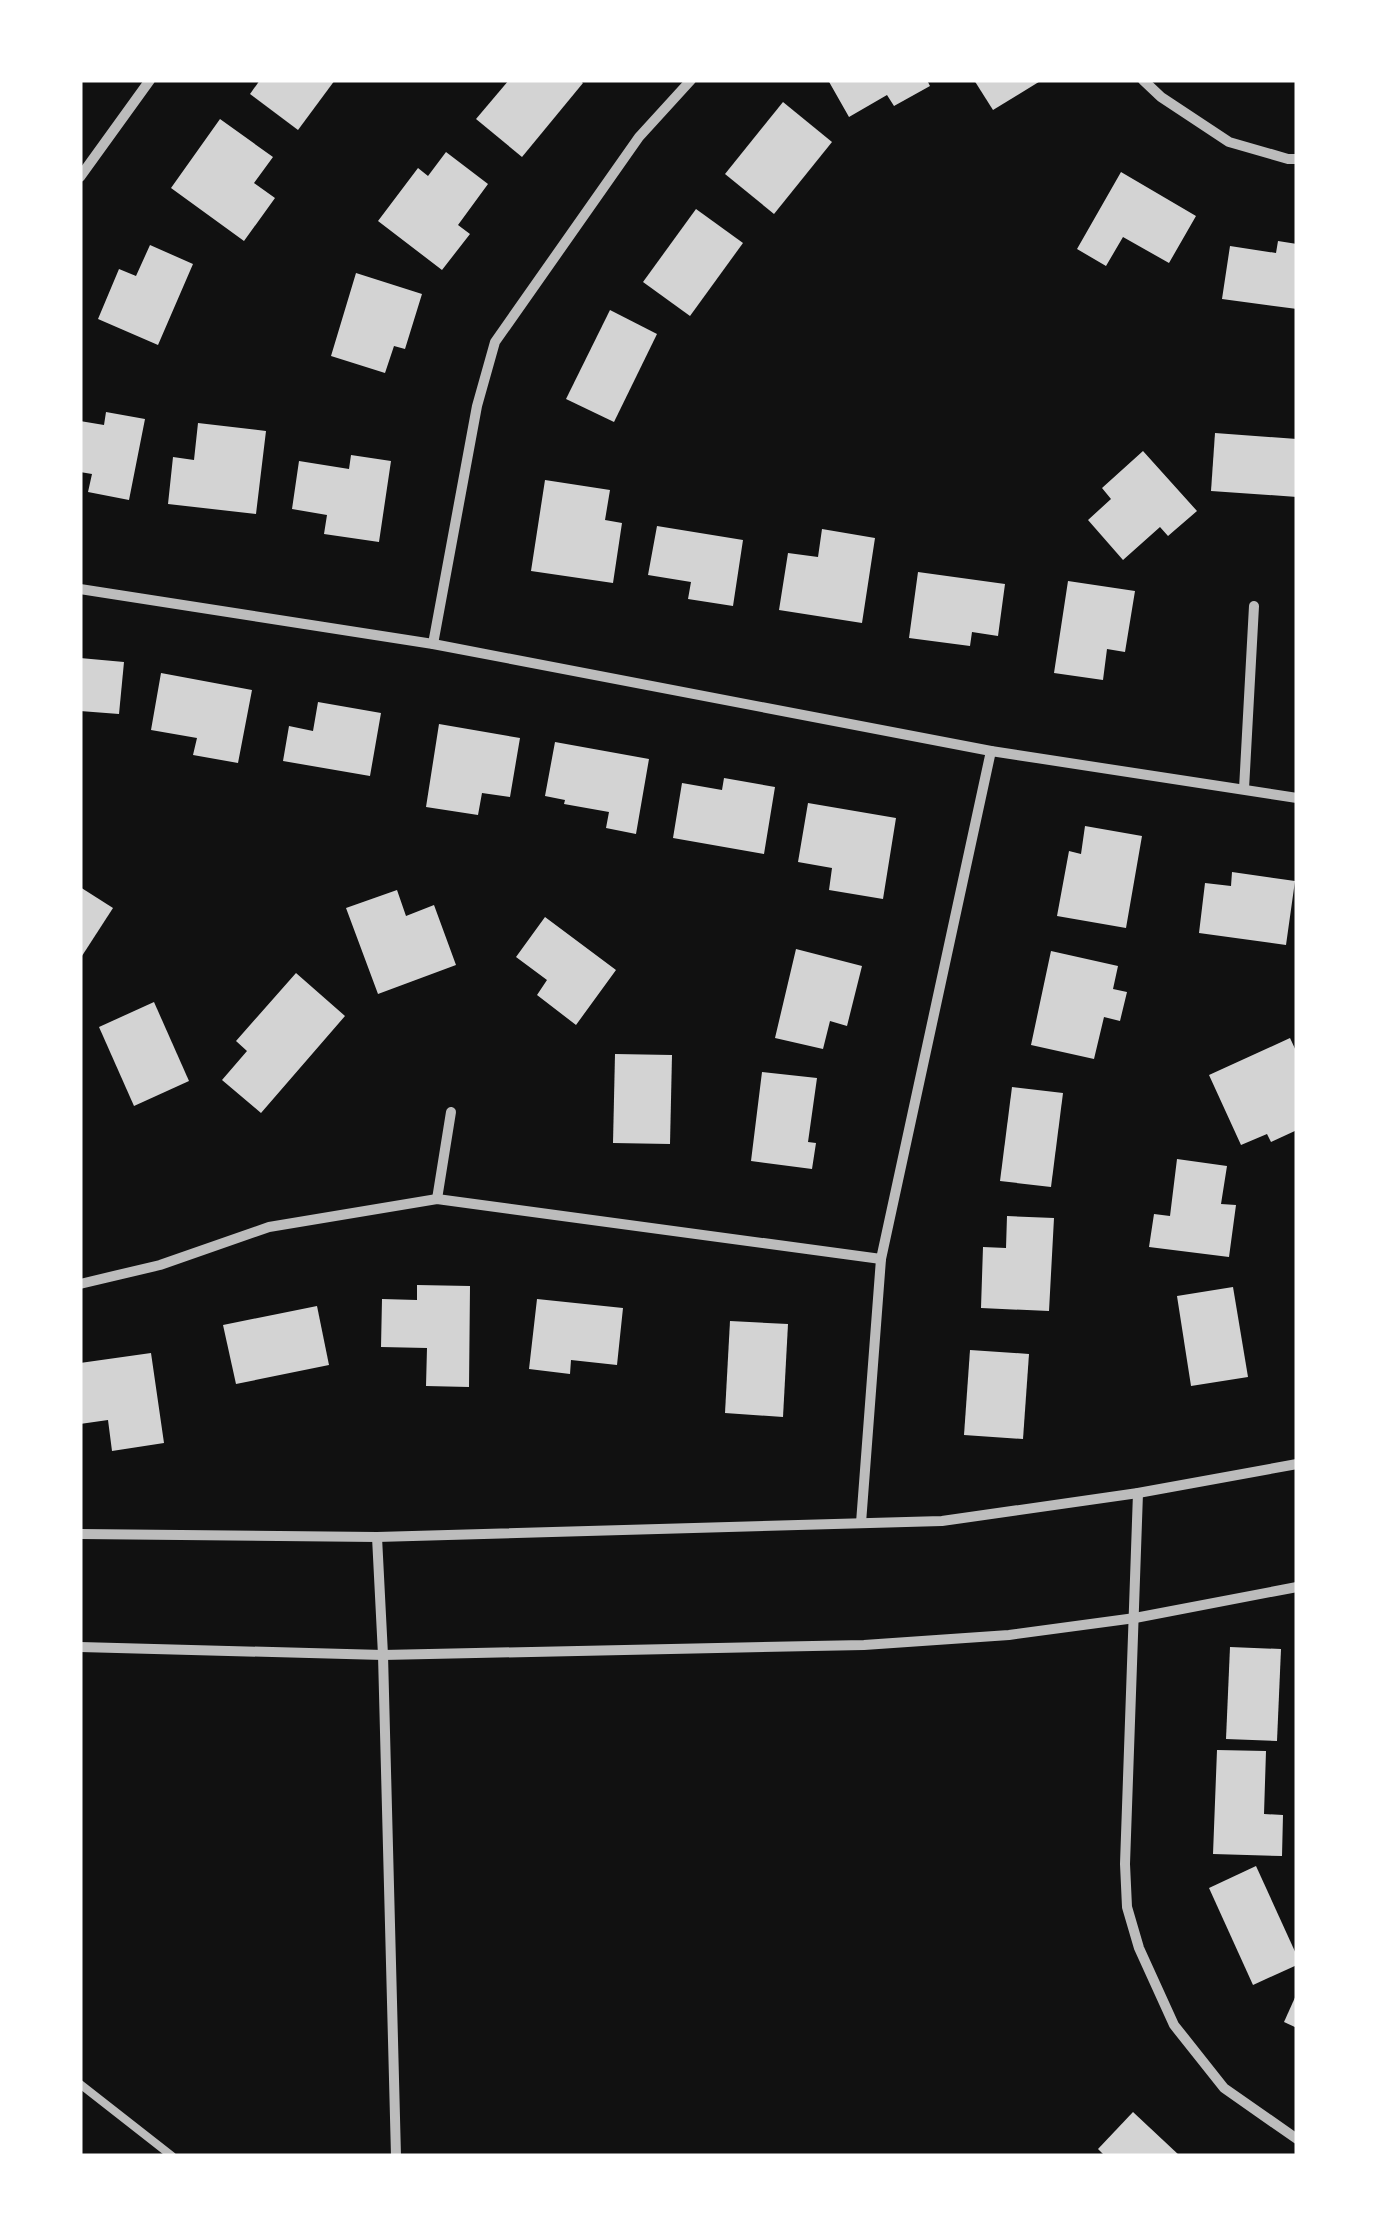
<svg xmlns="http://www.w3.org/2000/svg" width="1377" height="2236" font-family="'Source Sans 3',sans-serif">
<rect width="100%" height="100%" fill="#111"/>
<!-- building -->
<g fill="#d3d3d3">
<polygon points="260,80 335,80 298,130 250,94"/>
<polygon points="509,80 579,80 583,83 522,157 476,119"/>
<polygon points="828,80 927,80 930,86 894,106 887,95 849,117"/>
<polygon points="974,80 1042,80 993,110"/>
<polygon points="783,102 832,142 774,214 725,174"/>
<polygon points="220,119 273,157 254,183 275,198 244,241 171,188"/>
<polygon points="446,152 488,184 458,225 470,234 442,270 378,221 418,168 428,176"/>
<polygon points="1121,172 1196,216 1169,263 1123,237 1106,266 1077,249"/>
<polygon points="696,209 743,243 690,316 643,282"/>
<polygon points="1278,241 1297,244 1297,309 1222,299 1230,246 1276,253"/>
<polygon points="150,245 193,264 158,345 98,319 119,269 136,276"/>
<polygon points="356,273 422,294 405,349 394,346 385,373 331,356"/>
<polygon points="610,310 657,334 614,422 566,399"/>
<polygon points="106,412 145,419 129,500 88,492 92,474 80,472 80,421 104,425"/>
<polygon points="198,423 266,431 256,514 168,504 173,457 194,460"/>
<polygon points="1215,433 1297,439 1297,497 1211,491"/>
<polygon points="1143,451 1197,511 1168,536 1160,527 1123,560 1088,520 1111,499 1102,488"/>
<polygon points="351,455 391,461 379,542 324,534 327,515 292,509 299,461 349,469"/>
<polygon points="545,480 610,490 605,520 622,523 613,583 531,571"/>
<polygon points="657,526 743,540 733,606 688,599 691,582 648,575"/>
<polygon points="822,529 875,538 862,623 779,610 788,553 818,557"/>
<polygon points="918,572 1005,584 998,636 972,632 970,646 909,638"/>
<polygon points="1068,581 1135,591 1125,652 1107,649 1103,680 1054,673"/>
<polygon points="80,658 124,662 119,714 80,711"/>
<polygon points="161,673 252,690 238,763 193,755 197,738 151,730"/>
<polygon points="318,702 381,713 370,776 283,761 289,726 313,731"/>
<polygon points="439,724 520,738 510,797 482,793 478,815 426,807"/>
<polygon points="555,742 649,759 636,834 606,828 609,812 564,804 565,800 545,796"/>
<polygon points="724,778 775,787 764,854 673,838 682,783 722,790"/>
<polygon points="808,803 896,818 883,899 829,890 832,868 798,862"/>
<polygon points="1085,826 1142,836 1126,928 1057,916 1069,851 1081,854"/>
<polygon points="1232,872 1295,881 1286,945 1199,933 1205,883 1231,886"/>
<polygon points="80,887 113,908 80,959"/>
<polygon points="397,890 406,916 434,905 456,965 378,994 346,908"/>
<polygon points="545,917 616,970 576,1025 537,995 547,980 516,957"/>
<polygon points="796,949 862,966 847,1026 830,1021 823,1049 775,1038"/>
<polygon points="1051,951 1118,966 1113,989 1127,992 1120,1021 1104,1017 1094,1059 1031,1045"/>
<polygon points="296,973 345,1016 261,1113 222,1080 247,1051 236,1041"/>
<polygon points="154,1002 189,1081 134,1106 99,1027"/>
<polygon points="1290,1038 1297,1053 1297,1130 1271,1142 1267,1134 1241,1145 1209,1075"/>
<polygon points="615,1054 672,1055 670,1144 613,1143"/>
<polygon points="762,1072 817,1078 808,1142 816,1143 812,1169 751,1161"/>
<polygon points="1012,1087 1063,1093 1051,1187 1000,1181"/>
<polygon points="1177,1159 1227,1166 1221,1204 1236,1205 1229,1257 1149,1247 1154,1214 1170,1216"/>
<polygon points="1007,1216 1054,1218 1049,1311 981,1308 983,1247 1006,1248"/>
<polygon points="417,1285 470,1286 469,1387 426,1386 427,1348 381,1347 382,1299 417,1300"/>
<polygon points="1233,1287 1248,1377 1191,1386 1177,1296"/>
<polygon points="537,1299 623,1308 617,1365 571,1360 570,1374 529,1369"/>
<polygon points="317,1306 329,1365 236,1384 223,1325"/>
<polygon points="730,1321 788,1324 783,1417 725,1413"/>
<polygon points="970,1350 1029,1354 1023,1439 964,1435"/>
<polygon points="151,1353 164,1443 112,1451 108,1420 80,1424 80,1363"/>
<polygon points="1230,1647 1281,1649 1277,1741 1226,1739"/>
<polygon points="1217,1750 1266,1751 1264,1814 1283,1815 1282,1856 1213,1854"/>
<polygon points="1256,1866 1297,1956 1297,1965 1253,1985 1209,1888"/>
<polygon points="1297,1993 1297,2028 1284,2022"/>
<polygon points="1133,2112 1180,2156 1105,2156 1098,2149"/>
</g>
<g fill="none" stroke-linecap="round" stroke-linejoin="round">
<!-- service -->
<polyline stroke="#bcbcbc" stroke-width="8" points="80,2084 172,2156"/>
<!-- minor -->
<g stroke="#bcbcbc" stroke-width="10">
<polyline points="1143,80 1161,97 1229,142 1288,159 1297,159"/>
<polyline points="80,177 150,80"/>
<polyline points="80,589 433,644 991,751 1297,798"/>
<polyline points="433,644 477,406 495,342 639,137 691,80"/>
<polyline points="1244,789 1254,606"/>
<polyline points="437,1199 451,1112"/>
<polyline points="80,1284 160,1265 269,1227 437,1199 881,1259"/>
<polyline points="1138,1493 1125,1864 1127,1907 1139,1948 1174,2025 1224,2088 1297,2139"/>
<polyline points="861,1523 881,1259 991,751"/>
<polyline points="80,1534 377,1537 942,1521 1138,1493 1297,1464"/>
<polyline points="377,1537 383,1655 396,2156"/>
<polyline points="80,1647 383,1655 864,1645 1009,1635 1135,1618 1297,1587"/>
</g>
</g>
<!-- border -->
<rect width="1377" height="2236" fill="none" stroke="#ffffff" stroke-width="165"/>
</svg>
